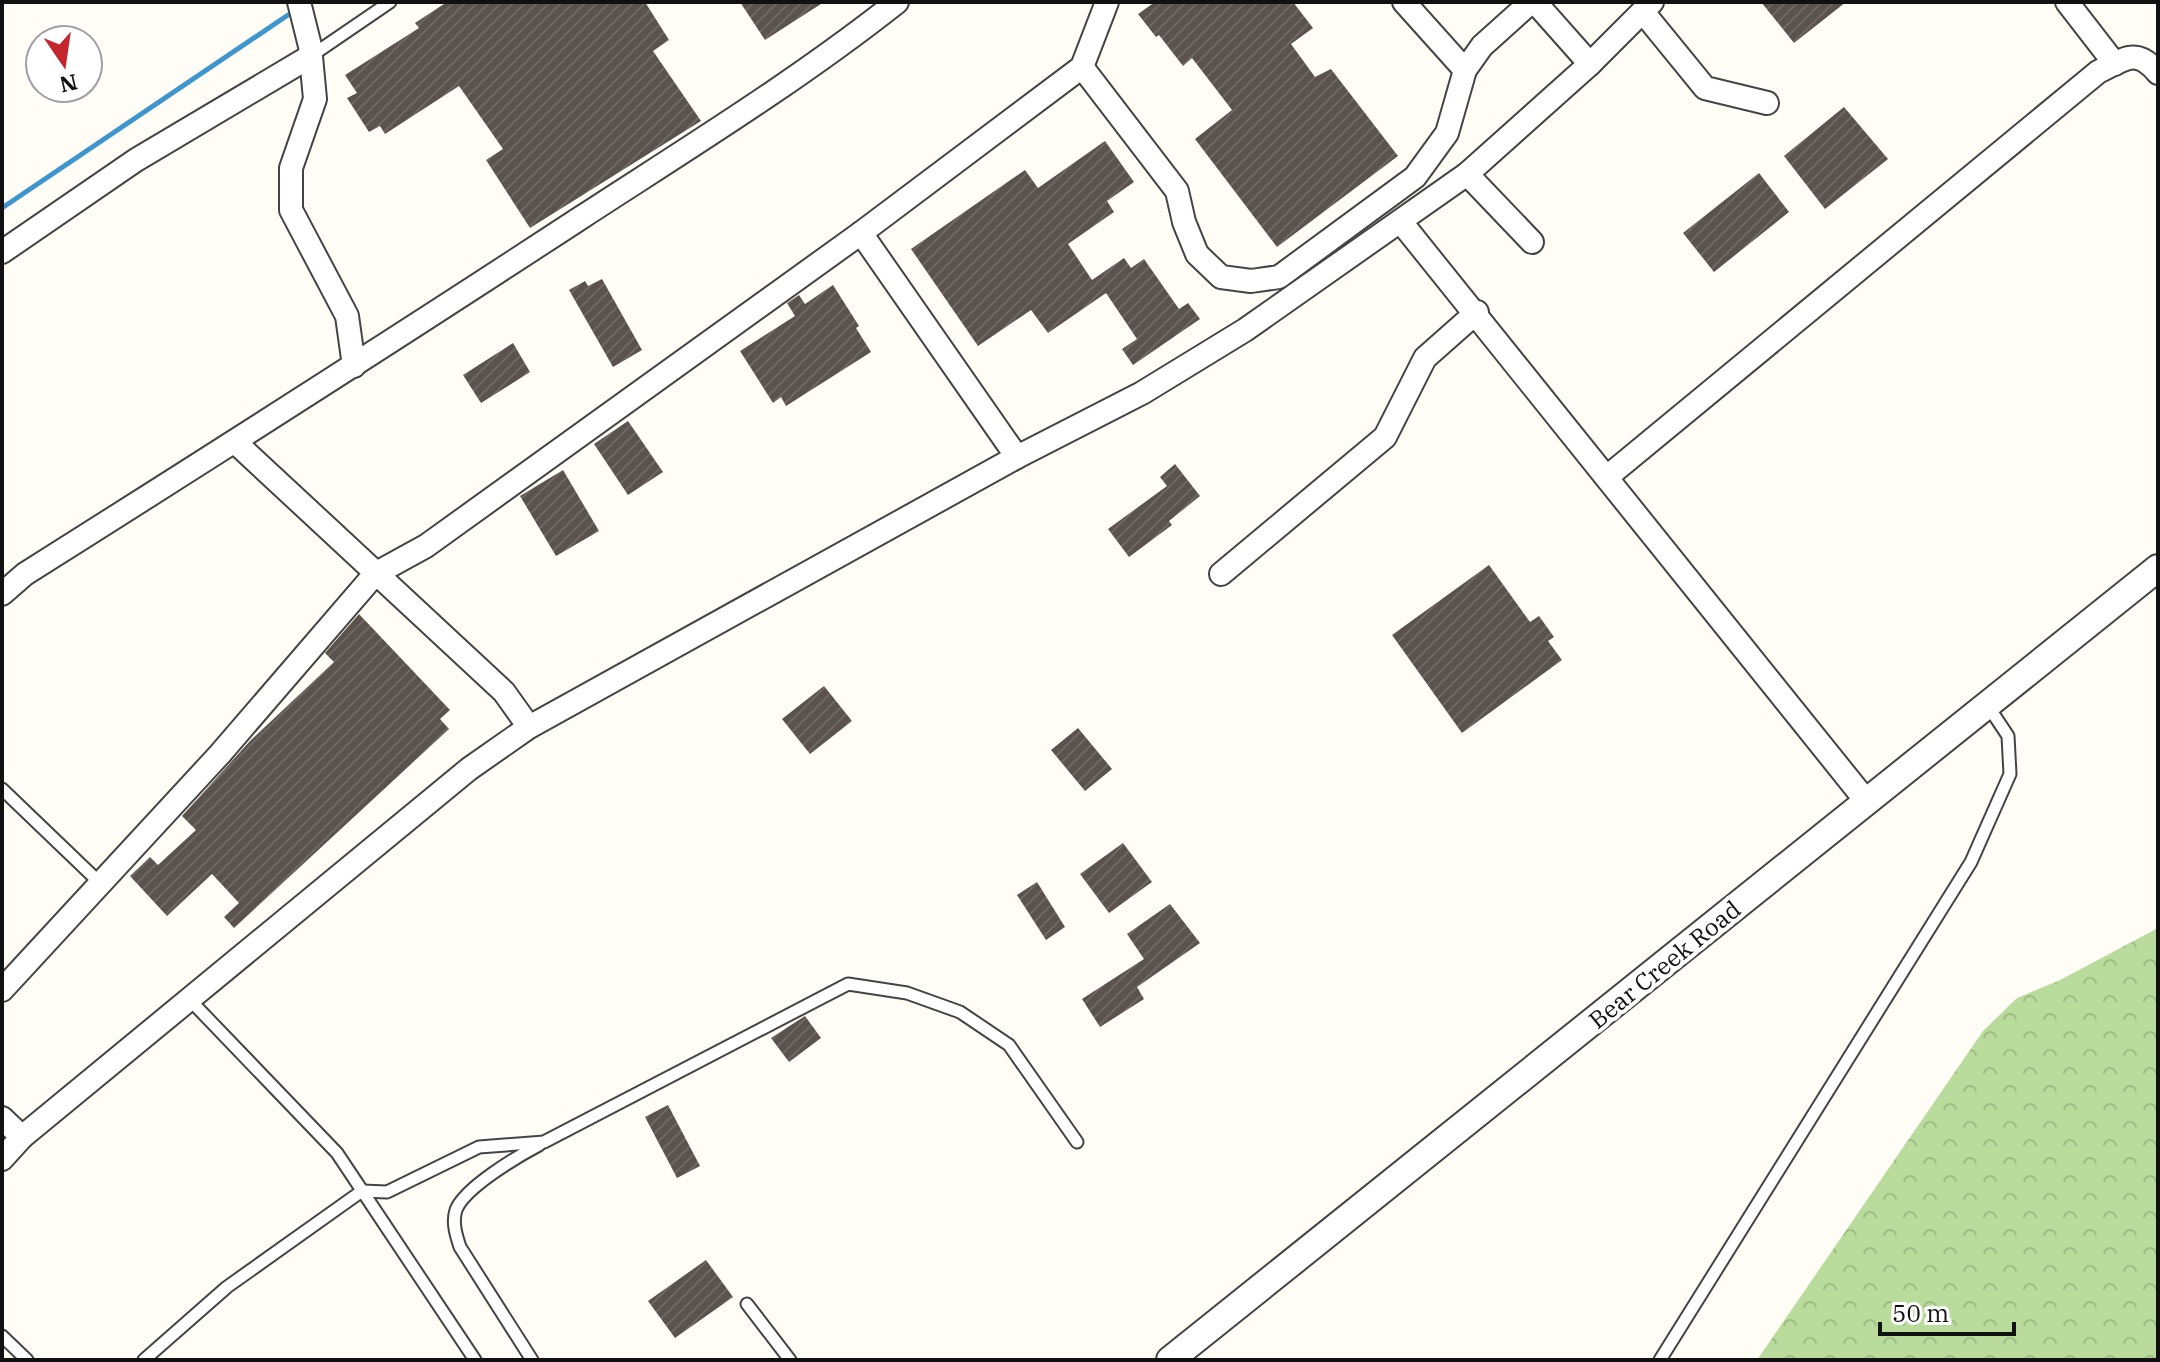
<svg xmlns="http://www.w3.org/2000/svg" width="2160" height="1362" font-family="'IBM Plex Serif',serif">
<defs>
<pattern id="forest-crowns" width="20" height="18" patternUnits="userSpaceOnUse" patternTransform="scale(2)"><rect width="20" height="18" fill="#b9dc9c"/><path d="M2 6a3 3 0 1 1 6 0M12 15a3 3 0 1 1 6 0" fill="none" stroke="#9ebc85"/></pattern>
<pattern id="building-hatch" width="6" height="6" patternUnits="userSpaceOnUse" patternTransform="scale(2)"><rect width="6" height="6" fill="#5a524d"/><path d="M-1 1l2-2M0 6l6-6M5 7l2-2" fill="none" stroke="#6d6662"/></pattern>
</defs>
<rect width="100%" height="100%" fill="#fffdf5"/>
<!-- forest -->
<polygon fill="url(#forest-crowns)" points="2158,928 2158,1360 1757,1360 1983,1031 2017,998 2060,980"/>
<g fill="none" stroke-linecap="round" stroke-linejoin="round">
<!-- stream -->
<polyline stroke="#3f96cf" stroke-width="5" points="2,208 288,15"/>
</g>
<!-- building -->
<g fill="url(#building-hatch)">
<polygon points="447,2 645,2 669,40 653,51 701,121 530,228 486,160 503,149 459,86 385,134 380,126 369,132 347,98 357,93 345,75 419,28 415,23"/>
<polygon points="740,2 824,2 765,40"/>
<polygon points="1155,2 1293,2 1313,28 1291,44 1315,77 1331,69 1398,156 1277,247 1195,139 1232,110 1192,58 1183,66 1159,35 1156,37 1138,14"/>
<polygon points="1761,2 1846,2 1794,43"/>
<polygon points="1844,107 1888,159 1825,209 1784,156"/>
<polygon points="1105,141 1134,182 1107,201 1114,212 1068,244 1092,280 1124,258 1131,268 1144,259 1179,309 1188,303 1200,319 1133,365 1122,349 1137,339 1106,293 1048,333 1031,310 978,346 911,249 1025,170 1038,188"/>
<polygon points="1759,173 1789,212 1714,272 1683,233"/>
<polygon points="602,279 642,350 613,367 569,290 585,281 588,286"/>
<polygon points="833,285 859,326 856,328 871,352 786,406 781,397 773,403 740,351 795,316 787,303 799,295 805,304"/>
<polygon points="513,343 530,372 481,403 463,375"/>
<polygon points="628,421 663,472 628,495 594,444"/>
<polygon points="1175,464 1200,496 1169,521 1172,525 1129,557 1108,529 1167,486 1160,477"/>
<polygon points="563,470 599,531 556,556 520,496"/>
<polygon points="1489,565 1530,622 1539,616 1554,637 1548,641 1562,660 1462,733 1392,635"/>
<polygon points="359,614 450,710 440,719 449,729 234,928 224,917 239,903 212,874 167,916 130,876 150,857 158,865 196,830 182,816 250,741 334,662 325,653"/>
<polygon points="824,686 852,721 810,754 782,719"/>
<polygon points="1078,728 1112,769 1085,791 1051,750"/>
<polygon points="1123,843 1152,882 1109,913 1080,874"/>
<polygon points="1037,882 1065,927 1046,940 1017,895"/>
<polygon points="1170,904 1200,943 1137,987 1144,999 1100,1027 1082,999 1144,959 1127,934"/>
<polygon points="805,1016 821,1038 789,1062 771,1038"/>
<polygon points="668,1105 700,1166 677,1178 645,1117"/>
<polygon points="706,1260 733,1297 675,1338 648,1301"/>
</g>
<g fill="none" stroke-linecap="round" stroke-linejoin="round">
<defs>
<g id="service">
<polyline points="311,56 390,2"/>
<polyline points="2,789 100,883"/>
<polyline points="190,1000 337,1153 475,1360"/>
<polyline points="747,1304 790,1360"/>
<polyline points="2,1336 27,1360"/>
<polyline points="144,1360 227,1287 362,1191 387,1192 479,1147 544,1142 848,984 907,993 960,1012 1009,1045 1077,1142"/>
<path d="M532,1360L460,1247C456,1235 452,1222 456,1210C464,1188 518,1156 539,1145"/>
<polyline points="1660,1360 1971,862 2010,774 2008,736 1988,706"/>
</g>
<g id="minor">
<polyline points="299,2 310,46 315,99 291,168 291,210 347,316 354,366"/>
<polyline points="1404,2 1465,70"/>
<polyline points="1535,2 1590,64"/>
<polyline points="2067,2 2115,64"/>
<polyline points="1643,12 1705,88 1767,103"/>
<polyline points="1082,67 1177,191 1184,222 1197,254 1221,277 1251,281 1279,277 1415,177 1447,133 1465,70 1482,46 1531,2"/>
<polyline points="1467,174 1532,242"/>
<polyline points="1401,222 1867,802"/>
<polyline points="861,233 1017,457"/>
<polyline points="2,252 136,160 311,56"/>
<polyline points="235,442 504,692 529,727"/>
<path d="M1607,477L2098,72C2125,59 2136,47 2158,73"/>
<polyline points="1221,574 1385,437 1425,358 1477,312"/>
<path d="M2,594L25,574C212,456 397,338 582,217C688,148 797,81 897,2"/>
<polyline points="2,990 220,754 375,574 426,546 861,233 1082,67 1107,2"/>
<polyline points="2,1118 22,1137"/>
<polyline points="2,1159 22,1137 469,769 529,727 1017,457 1142,393 1245,330 1467,174 1590,64 1652,2"/>
</g>
<polyline id="tertiary" points="1170,1360 2158,568"/>
</defs>
<!-- service casing -->
<use href="#service" stroke="#444" stroke-width="15"/>
<!-- minor casing -->
<use href="#minor" stroke="#444" stroke-width="26"/>
<!-- tertiary casing -->
<use href="#tertiary" stroke="#444" stroke-width="30"/>
<!-- service -->
<use href="#service" stroke="#fff" stroke-width="11"/>
<!-- minor -->
<use href="#minor" stroke="#fff" stroke-width="22"/>
<!-- tertiary -->
<use href="#tertiary" stroke="#fff" stroke-width="26"/>
</g>
<g text-anchor="middle" stroke-width="8" stroke-linejoin="round" paint-order="stroke">
<!-- street labels -->
<g font-size="24" fill="#111" stroke="#fff">
<text transform="translate(1665 965) rotate(-39)" y="8">Bear Creek Road</text>
</g>
</g>
<!-- border -->
<rect width="2160" height="1362" fill="none" stroke="#111111" stroke-width="8"/>
<!-- north arrow -->
<g transform="translate(64 64) rotate(167)"><circle r="38" fill="#ffffff" stroke="#a0a0a0" stroke-width="2"/>
<path d="M0-6L14 30L0 20L-14 30Z" fill="#c4262e"/>
<text y="-12" font-size="22" font-weight="bold" text-anchor="middle" fill="#111111">N</text>
</g>
<!-- scale -->
<path d="M1880 1322v12h134v-12" fill="none" stroke="#111111" stroke-width="4"/>
<text x="1892" y="1322" font-size="24" fill="#111111" stroke="#ffffff" stroke-width="6" paint-order="stroke">50 m</text>
</svg>
